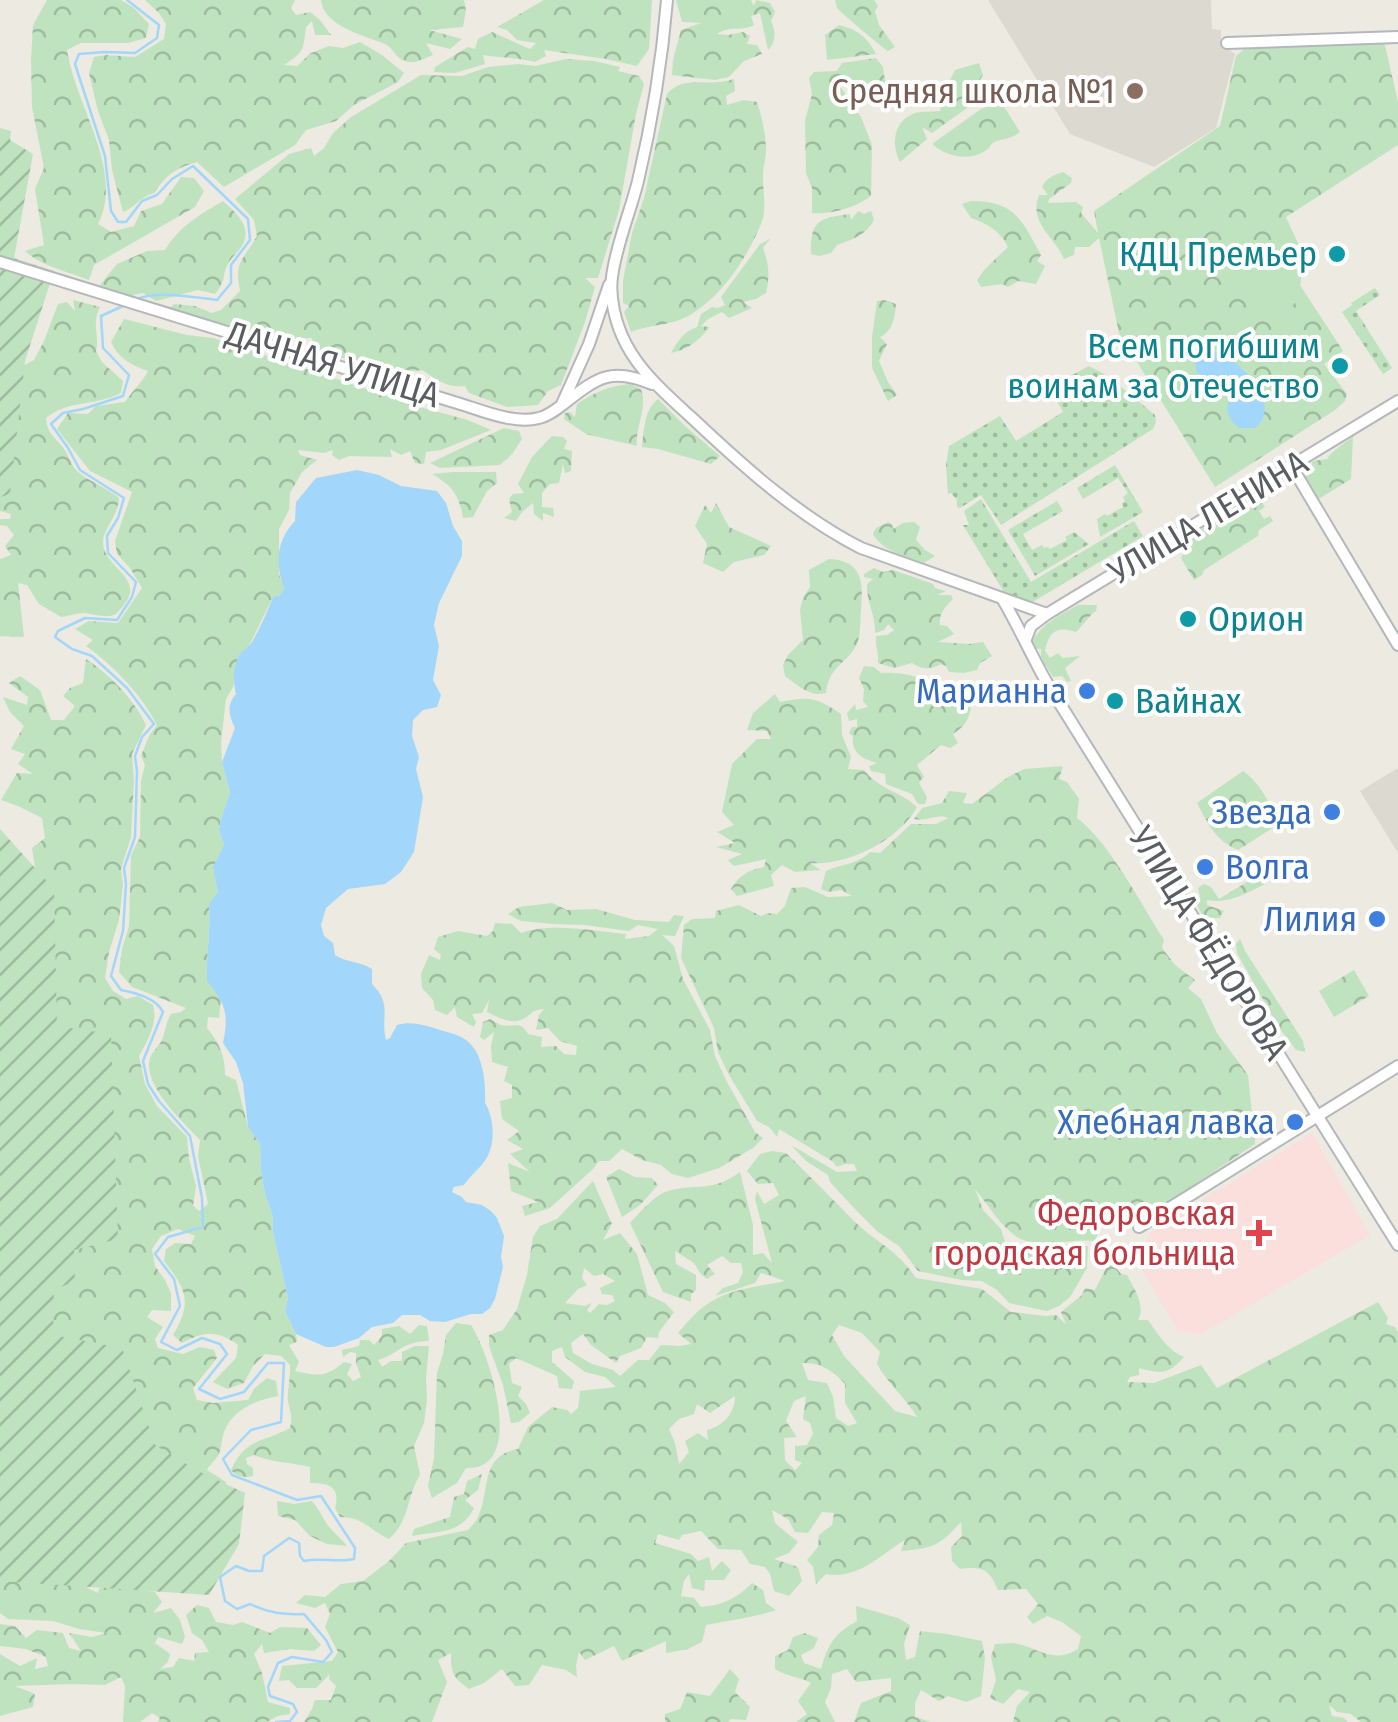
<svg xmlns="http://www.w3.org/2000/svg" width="1398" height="1722" font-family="'Fira Sans Condensed',sans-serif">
<defs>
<pattern id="grass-dots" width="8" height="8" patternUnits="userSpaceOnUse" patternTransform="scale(2.5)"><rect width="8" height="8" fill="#bfe3bf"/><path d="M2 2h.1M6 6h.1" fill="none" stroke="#9ebb9f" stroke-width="1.8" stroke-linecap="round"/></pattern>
<pattern id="forest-crowns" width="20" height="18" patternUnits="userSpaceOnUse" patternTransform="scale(2.5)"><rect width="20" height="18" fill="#bfe3bf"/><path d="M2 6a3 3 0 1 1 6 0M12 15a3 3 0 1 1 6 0" fill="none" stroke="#9ebb9f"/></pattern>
<pattern id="garden-furrows" width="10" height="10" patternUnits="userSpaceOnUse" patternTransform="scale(2.5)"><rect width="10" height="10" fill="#bfe3bf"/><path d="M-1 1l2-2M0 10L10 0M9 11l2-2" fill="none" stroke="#9ebb9f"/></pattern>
</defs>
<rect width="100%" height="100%" fill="#eceae1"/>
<!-- education -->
<g fill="#dcd9d0">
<polygon points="988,0 1211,0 1212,29 1221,30 1221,44 1235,54 1216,128 1154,167 1070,134"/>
<polygon points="1398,768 1398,853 1360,791"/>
</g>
<!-- medical -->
<polygon fill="#fadfdd" points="1312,1133 1370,1235 1201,1334 1178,1331 1138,1263 1150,1232"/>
<!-- grass -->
<g fill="url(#grass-dots)">
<polygon points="1375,288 1380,295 1356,311 1392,368 1383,374 1342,312 1352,305 1351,303"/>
<polygon points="1089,366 1108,376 1155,415 1156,422 1153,429 1001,525 981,495 960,508 957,507 957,500 951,493 948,494 946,465 949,446 1000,416 1016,441 1063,412 1050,387"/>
<polygon points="1115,465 1143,512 1100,537 1097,519 1105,514 1107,516 1123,507 1122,503 1125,501 1123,497 1128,493 1118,478 1083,499 1077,488"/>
<polygon points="981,499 1031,582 1134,521 1143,536 1031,603 1004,592 963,525 969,525 964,511"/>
<polygon points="1057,501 1063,511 1023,534 1032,550 1042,545 1044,548 1048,547 1050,549 1067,540 1065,537 1074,532 1089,544 1035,576 1008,530"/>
</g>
<!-- forest -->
<g fill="url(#forest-crowns)" fill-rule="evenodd">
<path d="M47,0H121L134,8L149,24L146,38L128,43H81L67,50C75,105 125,171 98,224L111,232L134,226L141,211L162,204L181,177L194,178L204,191L195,207L94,265L89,280C69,272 41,266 25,251L44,245L35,189L44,168L32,107L31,60L33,25Z"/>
<path d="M145,0H295L291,8L296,15L310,12L320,20L331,35H315L312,21L306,27C303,51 304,52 284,65L297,66L311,53L329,46L343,48L360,42L382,55L404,73L398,82L354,105L336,121L306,130L295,145L224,187L197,162C176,168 166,175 154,193C139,197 135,208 123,212L112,170L109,140L98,111L89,73L94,57L106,55L135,57L164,39L166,24L159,13Z"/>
<path d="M321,0H464L466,10L463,27L429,30L462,39L450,49L426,43L433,55C425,58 417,63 410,62C396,61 395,49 385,44C364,35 324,27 321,0Z"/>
<path d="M544,0H652L649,49L637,66L606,59L544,50L546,56L535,62C517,57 501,58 483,55L485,64L455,73L434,72L435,67L468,47L475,49L478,39L492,32L530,49L536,43L517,40L507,30L497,27Z"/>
<path d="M676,0H751L754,6L756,0L770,3L775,12L771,21C776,31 776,42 768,50L760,13L751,16L754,25C742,32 730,25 717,34L728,35L743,32L750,36L747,44L757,45L762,54L744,61L729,77L715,80L672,75L673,60L681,30L701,23L682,22Z"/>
<path d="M835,0H874L878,6L875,11L879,25L895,47L888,51C884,49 839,11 837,8C836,5 836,3 835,0Z"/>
<path d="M839,25C858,30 866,36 876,54L827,60L825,35Z"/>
<path d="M1384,41L1398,102V145L1286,217L1305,259L1300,285L1343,351L1324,364L1347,394L1345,401L1335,410L1215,487L1119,333L1099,238L1089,247H1075L1074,255L1064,259C1055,237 1028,223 1039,195H1048L1042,187C1046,178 1054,175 1063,172L1072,178L1071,183L1049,199L1048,203L1076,202L1083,207L1081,213L1098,233L1094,211L1220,126L1236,56L1247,47Z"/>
<path d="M876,58L883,67L888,100L861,104L846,83L836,80L861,117L872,145L871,196C857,207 830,215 812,213V188L806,173L805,121L812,94L809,78L814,72L837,71L842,63Z"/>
<path d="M566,59L594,61L620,67L618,71L639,76L644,84L636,114L619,210L598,278H585L595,287L585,322L561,385L548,391L538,405L507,407L469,393L465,386C447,388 437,380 422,370C397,374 377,364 352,359C338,357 325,358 313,351L312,338L281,339L169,309L174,304L195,306L212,313L221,310L240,291C234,260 243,261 257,236L254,220L235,199L289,154L311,148L314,156L324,148L333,133L351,117L421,75L462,76L488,67L519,64L535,66Z"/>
<path d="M979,63L983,75L968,99L975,97L986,86L994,88L991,97L978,100L932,133L922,127L927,139L900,162C891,144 893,121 915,113C922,111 933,112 940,111L944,92L955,70Z"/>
<path d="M734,79L735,91L726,96L727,105L743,100L757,102C762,117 765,132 766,147C767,157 762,168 763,178C763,194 767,209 761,224C747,258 722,296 690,315C672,326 650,324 631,332L624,312L629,306L623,303V281L632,233L644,198L667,94C684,74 709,88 734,79Z"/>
<path d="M997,102L1003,105L1020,132C1011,139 1007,138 997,141C987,145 994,145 985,151C968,162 946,156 932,144L981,109Z"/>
<path d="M223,201C235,212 252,226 243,244C240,251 231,257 228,264C221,277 227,280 215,294L198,290L156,301L143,293L128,296L100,285L117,264L147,251L165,250C179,227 200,214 223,201Z"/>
<path d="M971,201C1016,201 1022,221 1041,255L1037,261L1045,266L1036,284L1018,281L1008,287L1001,284L981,287L977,280L985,269L1008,247C1000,231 987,223 971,218L962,204Z"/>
<path d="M858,211L864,214L871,211L874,220C866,235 852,240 837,245L831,253L819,256L811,254C810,220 819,218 850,214L851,220Z"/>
<path d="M770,239L763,248C769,264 770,276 766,293L756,299L743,302L752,308L729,318L722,312L708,319L701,326L710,327C699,340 688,350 671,353C678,340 684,332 697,327L701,314L712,307L718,308L725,305L721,297L760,244Z"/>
<path d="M73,300L100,307C91,325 100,334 96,351L102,362L123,381L121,393C97,406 67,400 46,418C47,432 53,436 61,445C69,453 69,464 78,472C91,482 107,488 119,498C118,517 103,529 103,542C103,567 143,577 126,602C125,604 117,613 116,614C106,619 94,614 84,613C76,613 69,616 61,617L39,604L27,585L18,583L24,637L0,636V559L11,555L5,546L14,535L7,526L0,525V519H10L11,514L0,511V414L21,367L34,360L44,341L58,304L67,302L75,311Z"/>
<path d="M884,300L896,304C895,317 893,331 880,337L887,344L879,361L888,382L897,395L888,401L872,368V337L877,301Z"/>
<path d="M124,319L187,335L213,338L427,409L468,420L491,430L441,450L426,452L424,464L415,463L410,451L401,455L390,449L392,457L349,456L339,460L332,455L333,450L324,453L298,450L300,455L317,460L302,472L290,493L289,510L279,529V574L284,589L280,595L273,597L248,648L240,654L233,687L226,699L221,743L222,762L230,794L221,819L219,830L224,845L214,867L218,893L209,904C211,930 206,955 207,980L221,998L219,1018L208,1017L207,1028C219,1043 225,1055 225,1075L236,1080L248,1127L260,1144L261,1171L265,1194L273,1217V1232L288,1298L285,1311L296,1334L297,1342L289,1345L299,1362L295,1371C318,1376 325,1378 344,1362L352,1364L347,1374L353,1381L361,1377L356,1363V1353L350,1352L343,1357L342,1350L359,1346L360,1340H369L374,1345L382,1336V1329L399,1326L410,1334L419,1325L427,1326L429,1341C400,1342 401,1353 378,1360L382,1367L391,1361H402V1352L415,1346H429L426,1379L427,1400L424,1423L414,1446L420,1475C406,1497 411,1519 389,1539C369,1530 364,1517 340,1517L335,1508C341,1486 328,1483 310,1483V1467C291,1462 272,1463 254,1455L246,1458L247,1464L253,1468V1476C244,1478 237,1477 231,1470C246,1437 263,1443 290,1428C293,1415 290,1413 288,1401C287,1390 291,1377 290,1365L281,1356L265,1354L253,1366L244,1383L227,1389L213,1382L236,1358L238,1345C217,1330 205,1331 182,1343L173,1335C193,1302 186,1289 164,1261L166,1249L175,1243L191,1244L195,1236L178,1229L161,1236L152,1249L155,1266L165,1280L171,1293V1311L152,1310L147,1317L163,1327L155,1339L158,1348L183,1354L200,1347L214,1350L217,1358L193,1388L197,1400L213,1403L248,1400L254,1389L267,1378L276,1381L278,1396C256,1400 232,1410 224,1432C221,1440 222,1451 217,1457C214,1462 209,1465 207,1470L226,1482L225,1492L219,1502L0,1328V898L51,934C56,910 58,905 35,893V868L32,848L45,838L42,818L18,806L1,800L17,773L33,774L18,764L25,754L11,749L24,726L10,712L3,697L27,705L28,697L9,683L20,676L40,690L51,720H64L75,706L63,696L70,688L83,683L86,659C109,674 134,699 146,725L132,754L134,780L131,837L121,869L123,885L119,920L109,952L105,978L113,991L126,999L138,996L153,1005C158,1023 148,1040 139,1056L145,1084L157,1106L187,1137L189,1159L196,1186L193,1206L199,1211L208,1204L198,1156L200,1140C183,1122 142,1085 150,1058C153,1050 161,1045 163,1037C166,1029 166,1022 171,1014L181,1012L186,1008L132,987L119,972L122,949L129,926L131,855L140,837L141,781L145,765L141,756L149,736L157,725C140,693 115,667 86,646L93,640L75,629L89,621L118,623L142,588L130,568L117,554L115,541L132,492L90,471L57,429L68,413L88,414L96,406L125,402C132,391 142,383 148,371C131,365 118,358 111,342Z"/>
<path d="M630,384L641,389C648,409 635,426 637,446L586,434L564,419L565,413L570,412L575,417L577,404C595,392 609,386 630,384Z"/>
<path d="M658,399L685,426L720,456L711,464L658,449L642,447C644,430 644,410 658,399Z"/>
<polygon points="504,428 519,431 522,439 512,454 500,465 440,468 430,463"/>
<polygon points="552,436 563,437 567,441 564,449 572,451 571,471 565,473 563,464 559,483 550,484 542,493 542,507 553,508 554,517 543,513 543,521 534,514 533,503 522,512 516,521 504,518 512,512 509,499 513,494 524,493 518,484 532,457"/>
<path d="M1353,436L1351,479L1317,500L1305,479L1313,461L1327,459C1332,450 1345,444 1353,436Z"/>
<path d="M453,472H496L497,483L487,491L473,517L463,518C460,496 451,484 432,474Z"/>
<polygon points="1261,501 1265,507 1259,511 1264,519 1270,516 1273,521 1259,530 1258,536 1204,570 1202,575 1194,580 1181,558 1193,534 1235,508 1246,510"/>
<polygon points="716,503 729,527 771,546 764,555 734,562 723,572 703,563 707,544 695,526 705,505 711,513"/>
<path d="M888,522L892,524L893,529L903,523L914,522L920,527L916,540L925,550L935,556L924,563C906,556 883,552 873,534L876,528Z"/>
<path d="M829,559C863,561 863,582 861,609C860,619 861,631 858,641C850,663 829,664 826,693C811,698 797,685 785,676L783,665L788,655L803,640L800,610L803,598L810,587L809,570Z"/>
<path d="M874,568L883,572L893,570L933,584L935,588L946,591L937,595H951L953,599C946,606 938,614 940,625L947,626L954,634L938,642L969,644L983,642L992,656L980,663L977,670L964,673L949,672L946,666L941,664C931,670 922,670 912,663L894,668L878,663C879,653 875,646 876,636L887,635L894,630L888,624L884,630L875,633C876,616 866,601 867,584L873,579L864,577V574Z"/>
<path d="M1078,605H1097L1096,611C1087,617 1084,625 1076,632C1058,626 1049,630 1045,651L1050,658L1058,653L1063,658L1080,656L1065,668L1071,681L1067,682L1062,676L1053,677L1041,657V649L1035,648L1032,641C1043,623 1060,615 1078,605Z"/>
<path d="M864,666L874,667L881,673C902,672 919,676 937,686L945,681C956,688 961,689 974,684L983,688L978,700L974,692L957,700L953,699L962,710L971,706C969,720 965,726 953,734L958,743L950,748L941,745L917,765L924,777L919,783L927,797L925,804H918L912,794L886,784L885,774L871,771L869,766L877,763C862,759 851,753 853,736L849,733L852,727H857V719L849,721L847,713L855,704L856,710L868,707L863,701L864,689L859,678Z"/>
<path d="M775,694L780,702C809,696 817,697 841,714L842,735L851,757L848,769L864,770C878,789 900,791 917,807C898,841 847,866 810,863L820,870L795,872L782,865L771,875L774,886L737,896L731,889C739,875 749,870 764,867L766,859L734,866L728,860L742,854L716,847L735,843L717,832L734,825L722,812L732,764L757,739H771L767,731L747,730L753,713Z"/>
<path d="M1063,766L1059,779L1067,782L1079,799L1077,818C1110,843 1141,904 1164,940L1162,948L1175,965L1195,980L1188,988L1201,999L1217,1033L1248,1075L1255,1144L1156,1210L1131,1217L1112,1215L1102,1222L1095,1241C1073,1238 1035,1249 1017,1237C999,1225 988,1204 975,1189L983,1210L1001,1229L1005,1242L1020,1259L1018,1247L1081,1244L1088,1247L1087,1268L1070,1297L1059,1306L1047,1311L1009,1303L997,1290L982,1281L962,1280L918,1271L899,1246L878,1232L854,1208L830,1182L828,1175L806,1161L791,1145L837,1172L857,1171L854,1164H845L837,1167L832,1161L779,1129L777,1137L769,1127L757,1121L729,1075L718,1052L714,1028L681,958L684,925L692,919L715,918L716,911L739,905L761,916L768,913L777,914L785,906L791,888L805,887L828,897L852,896L841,890L828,892L821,889L826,871C843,863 857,865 870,852L880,853L911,824H936L948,818C938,813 926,822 914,819L922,808L942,803L949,791L967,793L963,803L972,804L1008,777L1024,769Z"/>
<path d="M1243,771C1258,780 1274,808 1277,825L1238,850C1216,841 1208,824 1197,803Z"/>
<path d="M1278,863L1272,880C1253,890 1229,905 1207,900V905L1224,911L1220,918H1204L1192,896H1200L1198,888L1204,884L1211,887L1219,899Z"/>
<path d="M552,903L567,910L596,909L635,920L669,922L674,915L684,916L675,936L662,935L674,946L683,979L710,1030L715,1056L727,1082L755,1132L763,1138L753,1148L719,1168L688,1178L672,1174L661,1165L642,1160L622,1149L609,1161H599L593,1169L550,1208L525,1216L522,1206L538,1202L511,1191L508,1163L530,1172L510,1154L523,1149L507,1140L519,1131L502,1119L500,1101L512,1098V1085L504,1081L508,1067L492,1062L491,1046L494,1032L484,1040L480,1037L483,1022L490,1019C492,1020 500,1025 501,1025C513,1028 521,1020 528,1034L542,1037L541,1047L556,1046L564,1054L576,1055L577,1046L560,1041L548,1028L536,1030L539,1015L544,1009C529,1010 532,1016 521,1020C509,1024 497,1017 487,1012L489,1000L482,1013L472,1014L476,1022L474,1027L457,1017L455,1007L447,1015L435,1010L433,1000L422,988L421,974L429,955L440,960L441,955L434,949L438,937L458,931L487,936L493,931L495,923L512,924L521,933C550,922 595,931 626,934L625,939L649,936L658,929L638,925L629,931L584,925L553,924L521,921L508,914L519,907Z"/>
<polygon points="1240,939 1245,951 1303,1041 1305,1052 1296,1050 1279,1028 1237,953 1236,944"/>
<polygon points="1354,970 1369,996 1334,1017 1319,991"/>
<path d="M772,1151L786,1153C809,1175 831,1198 853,1220C876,1243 896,1248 916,1278L982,1289L1011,1312L1046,1316L1056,1315L1066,1324L1061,1312L1082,1295L1085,1288L1095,1290L1110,1260L1121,1274L1127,1275C1134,1289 1146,1305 1138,1320H1148C1158,1334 1168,1351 1184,1357C1168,1375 1161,1374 1139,1368V1375L1130,1377L1127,1382L1154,1383L1201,1365L1217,1388L1378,1302L1388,1318L1386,1324L1395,1327L1398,1332V1722H1361L1351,1714L1337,1712L1329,1705L1332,1716L1344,1718L1348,1722H1013L1017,1706L1030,1692L1018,1689L1003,1704L990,1698L996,1680L991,1657L995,1644C1001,1644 1007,1643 1013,1643C1039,1647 1051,1665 1078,1649L1081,1636L1062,1622L1047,1616L1033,1624L1027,1617L1038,1604L1026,1589L998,1590C989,1569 983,1566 960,1569L952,1561L951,1547L962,1536L961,1522C939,1546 934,1548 901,1551L905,1540C880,1555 858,1580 826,1574L816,1584L813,1567L807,1560L818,1547L819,1535L832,1525L834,1513L822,1512L808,1533L795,1532L788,1519L772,1510L775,1523L798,1542L789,1553L774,1559L798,1567L802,1581L789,1596L774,1591L770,1574L765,1567L750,1564L741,1550L718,1549L701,1531L682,1535L679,1540L658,1534L655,1543L691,1554L698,1561L709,1557L712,1571L722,1561L731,1570L724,1580H705L704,1591L692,1588L689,1574L684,1581L681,1596L694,1598L701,1607C723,1605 736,1599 752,1583L763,1590L766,1603L776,1610C753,1618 729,1620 706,1625L702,1642L688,1649L666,1653V1641L622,1661L614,1646L585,1660L579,1652L576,1665L577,1677L566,1670L542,1665L529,1685L515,1686L502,1669L484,1683L469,1689C452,1677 451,1672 451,1653L438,1660L447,1682L432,1722H304L312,1709L315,1700H331L336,1686L329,1679L330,1674L316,1688H297L289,1680L279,1681L282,1666L332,1661L338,1652L325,1627L330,1614L325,1603L315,1608L296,1603L305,1595L325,1597L341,1584L363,1581L389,1561L406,1543L468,1530C471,1526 476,1522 478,1517C491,1490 479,1456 518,1449L528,1427L552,1407L567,1410L571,1414L578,1408L580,1391L616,1387L605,1377L585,1372L565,1357L562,1347L552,1351V1362L574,1381L572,1389L559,1388L557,1376L516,1358L509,1364L512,1383L522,1387L518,1396L526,1404L530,1413L519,1422L511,1423L503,1385L489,1346V1335L503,1330L517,1309L527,1275L533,1237L540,1226L557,1219L593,1181L612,1224L603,1240L620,1233L637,1254L648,1295L665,1303L674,1312L659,1332L658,1338L647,1337L641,1348L620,1356L616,1363L591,1345L583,1334L571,1343L573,1353L592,1364L613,1370L620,1376L638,1360H649L661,1345L680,1346L691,1344L678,1333C688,1321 700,1307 714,1300C734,1288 762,1286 785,1281L761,1273L755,1283L715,1296L723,1288L738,1283L743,1272L741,1263H731L722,1256L707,1265L715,1274L707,1279L700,1273L694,1263L675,1251L676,1264L696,1275V1290L691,1294V1302L663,1292L630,1223C640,1213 654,1195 668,1191C696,1183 712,1193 740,1172L753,1225V1255L763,1253L772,1263L755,1199L757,1191L764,1204L779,1195L773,1183L758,1184L747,1171L760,1154ZM584,1268L594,1276L603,1274L615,1281L600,1288L602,1294L612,1295L615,1301L607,1305L599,1304L590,1313L587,1310L592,1303L585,1306L565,1303L578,1289L587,1285L582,1278ZM839,1325L862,1333L880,1352L877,1364C888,1384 906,1398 917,1417L895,1411L844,1356L832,1335ZM802,1363C820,1362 834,1371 845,1384V1403L857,1423L848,1426L836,1418L833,1397L827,1383L808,1380ZM735,1396C735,1412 724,1426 707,1430L708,1440L698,1433L685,1441L689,1452L679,1464L675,1443L669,1429L679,1419L694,1414L697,1404L710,1413ZM806,1396L803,1419L810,1423L813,1434L807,1445L795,1446V1460L802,1463L795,1470L785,1460L784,1438L797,1437L786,1421L794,1401Z"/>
<polygon points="619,1169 635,1177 652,1178 658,1185 640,1205 622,1217 606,1177"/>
<path d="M456,1323L471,1325C489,1352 528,1471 466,1468L457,1483L432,1498L428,1486L434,1458L437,1373L443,1354L446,1335Z"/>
<path d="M482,1474L478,1490L465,1500L474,1508C461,1534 439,1531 412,1536L414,1529L450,1517L454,1497L464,1494L467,1481Z"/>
<path d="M277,1501L294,1504L312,1501C320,1510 323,1520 330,1528C335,1534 342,1539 347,1546L327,1544L310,1536L295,1520L278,1516Z"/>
<polygon points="0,1579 78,1583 98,1593 101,1584 155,1592 162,1602 153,1613 171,1608 180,1620 185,1637 182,1644 158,1637 155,1643 170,1654 168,1662 160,1669 173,1667 179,1658 194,1661 195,1653 209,1652 202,1640 192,1633 186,1615 197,1605 209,1608 216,1622 233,1625 242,1622 270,1633 280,1627 307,1628 321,1645 314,1651 289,1649 264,1653 262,1644 254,1654 262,1673 268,1702 290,1708 290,1714 278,1716 267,1722 158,1722 160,1718 152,1713 140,1722 123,1722 125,1686 121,1677 105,1685 72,1684 15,1686 35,1694 33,1707 0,1716 0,1654 20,1666 37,1658 35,1669 48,1666 46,1657 26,1649 0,1646 0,1624 15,1626 26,1638 37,1630 63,1633 69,1648 81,1651 69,1633 92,1637 106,1633 79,1629 53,1621 8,1619 0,1613"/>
<path d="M856,1606L898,1618L910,1625L904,1644L906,1660L915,1657L920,1631L947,1634L982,1641L985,1658L981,1696L966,1702L948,1696L939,1701L921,1690L915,1703V1717L931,1722H854L861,1703L891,1691V1678L856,1682L847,1669L832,1674L831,1688L825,1702L835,1722H796L807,1714L798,1701L811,1683C798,1676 787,1677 775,1669V1656L788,1650L793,1637L804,1633L818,1638L814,1648L801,1655L804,1663L821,1669C828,1644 834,1634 857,1621Z"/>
<polygon points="730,1669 739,1679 735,1692 750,1707 746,1720 731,1719 728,1722 665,1722 665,1714 680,1709 687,1692 710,1696"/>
</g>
<!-- garden -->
<g fill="url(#garden-furrows)">
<polygon points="0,128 11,131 10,140 33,154 14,258 54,271 25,361 10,494 0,497"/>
<polygon points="0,829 54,889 57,1026 111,1034 118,1239 74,1250 75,1281 54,1290 53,1335 122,1348 155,1445 198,1471 245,1493 239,1544 209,1595 0,1581"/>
</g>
<!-- pitch -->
<polygon fill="#bfe3bf" points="1268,268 1297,301 1278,318 1249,285"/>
<!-- water -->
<g fill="#a3d6fb">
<path d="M1210,350C1238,356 1285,404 1255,428H1239C1217,411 1235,400 1228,380C1218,374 1204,380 1196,371L1195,357L1201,351Z"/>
<path d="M357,470L379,475L401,486L437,491L446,503L453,526L462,541V556L439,603L434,625L439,646L433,680L441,695L437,707L423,710L413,720L412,736L419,757L416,769L423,797L414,852L401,872L385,884L348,889L326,908L321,925L324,936L333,943L335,955C347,963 360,961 372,969V984C393,1005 380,1016 386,1040L390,1038L397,1025C411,1021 423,1025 437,1029C445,1032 454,1033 461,1037C483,1047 486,1081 485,1103C494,1117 496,1144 486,1159C480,1169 470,1175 464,1185L454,1187L452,1192L462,1197L466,1202L482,1205L491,1211L497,1218L504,1236L501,1257L503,1267L495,1299L490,1308L482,1314H471L445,1322L430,1321L420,1315H402L393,1323L372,1327L359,1338L334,1347H326L296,1334L285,1311L288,1298L273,1232V1217L265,1194L261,1171L260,1144L248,1127L243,1083L236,1062L223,1043C229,1014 226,1004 207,981C206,955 211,930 209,904L218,892L213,867L224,845L219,830L221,819L230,793L222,762L235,728C229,715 226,706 236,694C233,684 233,663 240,654C244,649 249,647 252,642C260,628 267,613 273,597L280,595L284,589C275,563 276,541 295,521L296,502L316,478Z"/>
</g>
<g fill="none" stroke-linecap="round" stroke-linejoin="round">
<!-- stream -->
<g stroke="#a3d6fb" stroke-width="2.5">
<path d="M127,0L159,25L157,38L135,53L105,52L79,54L75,64L105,156L111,211L118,222H126L142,201L157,195L172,179L193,166L248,219L250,240L231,265V283L217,300C194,297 156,290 135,300"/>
<path d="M123,306L101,316L103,348L129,375L123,396L83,409L63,413L51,424L68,448L80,470L124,498L118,518L107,536L108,553L136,582L132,597L117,620L85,618L58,631L55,637L72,649L92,656L127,688L154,724L142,737L135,756L137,771L135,837L124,868L126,884L123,931L111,976L121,990C136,993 156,998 163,1012L143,1061L148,1084L159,1101L190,1136L202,1198L203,1227L168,1237L155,1254L174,1279L180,1306L161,1342L177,1350L202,1338L220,1344L227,1354L199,1389L220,1399L244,1392L268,1363H284L281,1422L251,1430L223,1459L232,1475L297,1500L321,1496L355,1548L354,1559C337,1563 321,1557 304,1561L300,1556L299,1543L289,1538L264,1556L262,1571H249L236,1566L220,1577L225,1601L237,1609L250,1604C268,1613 284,1615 304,1614L326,1640L332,1652L323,1662L292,1657L278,1663L268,1687L270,1696L293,1704L297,1712L290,1721L276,1722"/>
</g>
<defs>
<g id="minor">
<path d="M667,0C662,61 652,122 638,181C630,213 616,245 612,277C609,298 616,325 626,344C641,373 668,396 692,418C743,466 798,516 861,548L1047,614"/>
<polyline points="1227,43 1398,37"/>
<path d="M0,262L454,402C479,409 513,425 539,418C549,416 558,408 566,402C598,377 612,367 652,384"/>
<polyline points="562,404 589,344 609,285"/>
<polyline points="1292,467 1398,645"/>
<path d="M1003,600C1019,627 1031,655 1047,683L1398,1245"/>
<polyline points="1026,639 1031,626 1047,614 1398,401"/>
<polyline points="1139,1227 1398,1066"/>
</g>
</defs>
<!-- minor casing -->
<use href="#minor" stroke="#b4b7bc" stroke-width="14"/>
<!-- minor -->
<use href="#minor" stroke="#fff" stroke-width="10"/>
</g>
<!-- markers -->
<circle fill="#8d6e63" stroke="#fff" stroke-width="4" cx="1135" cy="91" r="10"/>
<g fill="#0f9aa8" stroke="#fff" stroke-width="4">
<circle cx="1337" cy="254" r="10"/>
<circle cx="1340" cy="366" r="10"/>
<circle cx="1188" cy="619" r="10"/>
<circle cx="1115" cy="701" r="10"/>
</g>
<g fill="#3f7fe0" stroke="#fff" stroke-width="4">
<circle cx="1087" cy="691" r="10"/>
<circle cx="1332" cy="812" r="10"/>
<circle cx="1205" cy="867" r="10"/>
<circle cx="1377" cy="919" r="10"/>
<circle cx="1295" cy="1122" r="10"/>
</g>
<path fill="#e0444e" stroke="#fff" stroke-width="4" d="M1254 1218h10v10h10v10h-10v10h-10v-10h-10v-10h10z"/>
<g text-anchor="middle" stroke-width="8" stroke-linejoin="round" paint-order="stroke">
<!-- education labels -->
<g font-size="35" fill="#785e54" stroke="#fff" text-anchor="end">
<text x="1115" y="103">Средняя школа №1</text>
</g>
<!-- culture labels -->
<g font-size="35" fill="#0d838f" stroke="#fff" text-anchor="end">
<text x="1317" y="266">КДЦ Премьер</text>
<text x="1320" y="358">Всем погибшим<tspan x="1320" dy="40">воинам за Отечество</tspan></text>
<text x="1208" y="631" text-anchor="start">Орион</text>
<text x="1135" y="713" text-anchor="start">Вайнах</text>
</g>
<!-- street labels -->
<g font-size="35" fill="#5a5e62" stroke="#fff">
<text transform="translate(333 364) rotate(17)" y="12">ДАЧНАЯ УЛИЦА</text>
<text transform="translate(1208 517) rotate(-31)" y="12">УЛИЦА ЛЕНИНА</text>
<text transform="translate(1209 943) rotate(58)" y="12">УЛИЦА ФЁДОРОВА</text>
</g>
<!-- shop labels -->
<g font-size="35" fill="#366cbe" stroke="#fff" text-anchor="end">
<text x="1067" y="703">Марианна</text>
<text x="1312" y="824">Звезда</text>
<text x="1225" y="879" text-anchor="start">Волга</text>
<text x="1357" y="931">Лилия</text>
<text x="1275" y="1134">Хлебная лавка</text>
</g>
<!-- health labels -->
<g font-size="35" fill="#be3a42" stroke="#fff" text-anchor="end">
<text x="1236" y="1225">Федоровская<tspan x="1236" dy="40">городская больница</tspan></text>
</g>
</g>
</svg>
